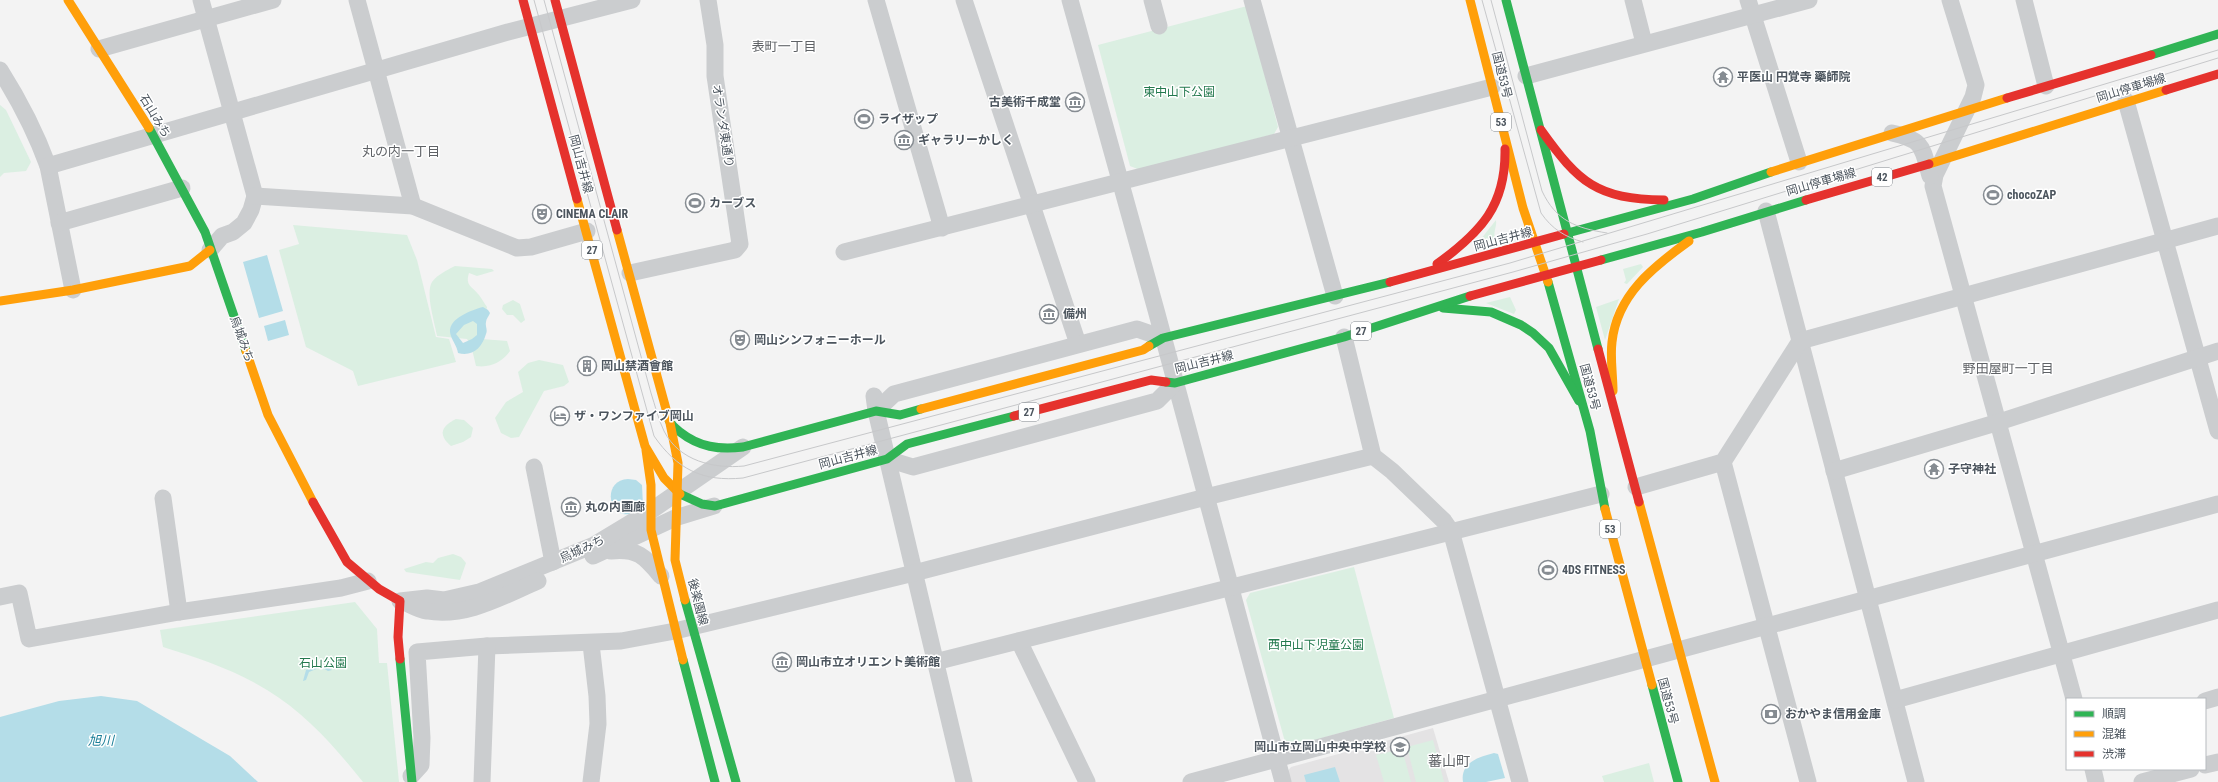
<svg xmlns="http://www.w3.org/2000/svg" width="2218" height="782" font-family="'Roboto Condensed','Noto Sans JP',sans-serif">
<rect width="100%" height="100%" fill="#f3f3f3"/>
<!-- education -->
<polygon fill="#e4e3e4" points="1433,728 1449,782 1290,782 1287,772 1291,767"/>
<!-- green -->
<g fill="#dbefe2">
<polygon points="1247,6 1278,127 1274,134 1140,170 1130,166 1098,45"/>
<polygon points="0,105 6,110 31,162 26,171 4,173 0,177"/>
<path d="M1496,220C1497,227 1493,231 1495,240L1477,244Z"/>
<polygon points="293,225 407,235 417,260 436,337 449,339 456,362 358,386 353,371 306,347 279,250 299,244"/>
<polygon points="1641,264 1643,267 1627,284 1624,283 1626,280 1623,269"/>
<path d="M455,266L492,269L494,271L477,276L469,273C465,286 472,286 479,295C482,299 484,303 487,307L482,339L507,341L510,351C502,362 491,368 476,366L471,345L467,339L437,336C435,323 425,293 432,282C437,275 447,270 455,266Z"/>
<polygon points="1510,297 1516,310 1514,314 1486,303"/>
<polygon points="1619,299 1605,340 1596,307"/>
<polygon points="513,300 520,304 525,320 521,323 513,315 507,315 502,309 503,305"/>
<polygon points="539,360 563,365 569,382 564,386 544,391 519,437 511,438 501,433 495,418 506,402 523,392 518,372 528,363"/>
<path d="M456,419L464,420L473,428L471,437L463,442L451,446C437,434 442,426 456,419Z"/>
<polygon points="453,554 461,557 466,563 460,580 406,572 404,569 426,562 433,563 438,558"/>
<polygon points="1354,567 1394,718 1293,746 1285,742 1246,600 1250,593"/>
<path d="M355,602L377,629L379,663H387L399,782H363C335,747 305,713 267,690C235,670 198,658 163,647L160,630Z"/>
<polygon points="1433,740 1444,782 1416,782 1407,747"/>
<polygon points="1402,749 1411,782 1384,782 1376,755"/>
<polygon points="1649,763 1654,782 1604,782 1602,776"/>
</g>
<!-- water -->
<g fill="#b4dde8" fill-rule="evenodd">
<polygon points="267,255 283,311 259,318 243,262"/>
<path d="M483,307L488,310L490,313C489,316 486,319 486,322C485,326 488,330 486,334C482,348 472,357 458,353C457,345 451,340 450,332C449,318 472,310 483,307ZM473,321L477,324V335L472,339L463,343L456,334L464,325Z"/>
<polygon points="285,320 289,335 268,341 264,326"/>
<path d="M628,479L636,480L642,485L643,506C639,509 633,513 629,514C608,518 602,480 628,479Z"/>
<polygon points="313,660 315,666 321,664 332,670 328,671 321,667 309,672 306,680 303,681 306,670 312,667 310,661"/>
<polygon points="101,696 137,701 230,756 258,782 0,782 0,717 59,701"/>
<path d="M1494,753L1498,754L1505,778L1486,782H1463C1460,763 1478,757 1494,753Z"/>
<polygon points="1335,767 1340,782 1306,782 1304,775"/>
</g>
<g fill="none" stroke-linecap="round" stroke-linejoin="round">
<!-- street -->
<g stroke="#cbcdcf" stroke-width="17">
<polyline points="201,0 255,196 251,210 244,223 233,232 222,236 210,250"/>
<polyline points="357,0 413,206"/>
<polyline points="876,0 942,228"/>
<polyline points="964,0 1078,344"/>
<polyline points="1070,0 1156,310 1283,782"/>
<polyline points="1152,0 1159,26"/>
<polyline points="1252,0 1335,296"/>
<polyline points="1633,0 1644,43"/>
<polyline points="1748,0 1799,162"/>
<polyline points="1950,0 1976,85 1973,97 1935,175 1933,186 2074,699"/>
<polyline points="2024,0 2046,86"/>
<polyline points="99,49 273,0"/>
<path d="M0,70C19,100 36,133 48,166L73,290"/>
<polyline points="1526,76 1809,0"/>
<polyline points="2126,101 2218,431"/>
<path d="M1892,133C1924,140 1922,147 1930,176"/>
<polyline points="48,166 508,32 632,0"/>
<polyline points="255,196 413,206 517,248 531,247 587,231"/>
<polyline points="1766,211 1916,782"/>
<polyline points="59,223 182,188"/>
<polyline points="844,252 1492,87"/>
<polyline points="630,273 735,250 740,244 715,76 715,45 708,0"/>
<polyline points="1344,337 1373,456 1392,471 1444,521 1451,531 1520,782"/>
<polyline points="874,396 876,411 964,782"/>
<polyline points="876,411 894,394 1137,329 1163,338"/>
<polyline points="887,459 913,467 1157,401 1175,383"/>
<polyline points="1723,462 1808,782"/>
<polyline points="534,467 553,562"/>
<polyline points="1834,471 1999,422 2218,351"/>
<polyline points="1636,487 1723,462 1800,341 2218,226"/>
<polyline points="163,498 179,612"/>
<path d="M611,551C638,548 645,557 661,576"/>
<polyline points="593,556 675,518 714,506"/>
<polyline points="0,597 19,593 29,639 179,612 341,588 368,581"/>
<polyline points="400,601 427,598 444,600 479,592 594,545 652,510 743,447"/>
<path d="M404,602C411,605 419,610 427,611C466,618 503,596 538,581"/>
<polyline points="1019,641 1087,782"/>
<polyline points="591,644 597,696 598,724 591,782"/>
<polyline points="935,662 1601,494"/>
<polyline points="1895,700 2218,610"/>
<polyline points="2205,701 2218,697"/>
<polyline points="2205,765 2218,762"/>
<polyline points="2093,769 2096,782"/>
<polyline points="411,776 421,765 422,738 417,652 487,646 621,641 675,631 914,573 1206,497 1373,456"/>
<polyline points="482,782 487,646"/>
<polyline points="1191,782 2218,504"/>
<polyline points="2142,782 2191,769"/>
</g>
<!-- fast -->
<g stroke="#30b455" stroke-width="9">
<polyline points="1506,0 1598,349"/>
<polyline points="2151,55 2218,34"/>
<polyline points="149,128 205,232 246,351"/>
<polyline points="1564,234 1693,199 1771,172"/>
<polyline points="1601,260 1702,232 1806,200"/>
<polyline points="1548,282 1590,431 1605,509"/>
<polyline points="1443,308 1491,312 1521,325 1533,333 1549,348 1579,401"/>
<polyline points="1149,346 1163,338 1390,282"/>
<polyline points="1166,382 1175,383 1344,337 1470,296"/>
<path d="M669,420C671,425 676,429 680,432C699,447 719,450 743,447L876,411L900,415L921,409"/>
<polyline points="680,494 702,504 715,506 887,459 907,444 1014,416"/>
<polyline points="685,600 736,782"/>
<polyline points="400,659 412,782"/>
<polyline points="683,660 715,782"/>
<polyline points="1652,685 1678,782"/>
</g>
<!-- slow -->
<g stroke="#ff9f0a" stroke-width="9">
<polyline points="68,0 149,128"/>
<polyline points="1470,0 1523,208 1548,282"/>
<polyline points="1929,164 2166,90"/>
<polyline points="1771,172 2007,98"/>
<polyline points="577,199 645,446 664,478 680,494"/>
<polyline points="617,230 669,420"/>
<polyline points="0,301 73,290 190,266 210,250"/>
<polyline points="246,351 268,415 313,502"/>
<path d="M1613,391C1613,375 1610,358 1612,342C1617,295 1653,267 1689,241"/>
<polyline points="921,409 1143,350 1149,346"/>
<polyline points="670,423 678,463 675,560 685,600"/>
<polyline points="646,450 651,485 651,530 683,660"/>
<polyline points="1639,502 1715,782"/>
<polyline points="1605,509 1652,685"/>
</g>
<!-- jam -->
<g stroke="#e5322d" stroke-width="9">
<polyline points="523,0 577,199"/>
<polyline points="555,0 617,230"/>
<polyline points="2166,90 2218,74"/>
<polyline points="2007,98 2151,55"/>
<path d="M1541,130C1579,183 1597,199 1664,200"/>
<polyline points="1806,200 1929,164"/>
<path d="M1437,264C1481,232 1506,206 1505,149"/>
<polyline points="1390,282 1564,234"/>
<polyline points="1470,296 1601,260"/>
<polyline points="1598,349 1639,502"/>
<polyline points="1014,416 1151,380 1166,382"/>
<polyline points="313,502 347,562 379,589 400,601 398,637 400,659"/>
</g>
<!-- tram -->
<g stroke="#c7c8ca" stroke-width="1">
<path d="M534,0L654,436C677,469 702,482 743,478L1513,272L1647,234L2218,58"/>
<path d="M544,0L651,393C655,405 658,419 664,431C679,461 714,469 744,466L1510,263L2218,50"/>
<path d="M1482,0L1541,213C1552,229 1565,237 1583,242"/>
<path d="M1491,0L1542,191C1556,221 1576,228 1607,233"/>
</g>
</g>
<!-- icons -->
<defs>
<symbol id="temple-ring" viewBox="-11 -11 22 22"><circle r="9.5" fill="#fff" stroke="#868c92" stroke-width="1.5"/><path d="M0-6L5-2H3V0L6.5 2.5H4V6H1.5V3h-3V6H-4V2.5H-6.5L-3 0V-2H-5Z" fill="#868c92"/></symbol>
<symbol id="museum-ring" viewBox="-11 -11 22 22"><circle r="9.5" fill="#fff" stroke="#868c92" stroke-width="1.5"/><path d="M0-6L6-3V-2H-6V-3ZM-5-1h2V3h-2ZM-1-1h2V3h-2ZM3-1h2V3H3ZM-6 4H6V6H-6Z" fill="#868c92"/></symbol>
<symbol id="stadium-ring" viewBox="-11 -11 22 22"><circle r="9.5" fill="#fff" stroke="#868c92" stroke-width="1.5"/><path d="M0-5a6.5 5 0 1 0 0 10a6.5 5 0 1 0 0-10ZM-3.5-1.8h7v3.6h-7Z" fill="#868c92"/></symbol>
<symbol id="theatre-ring" viewBox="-11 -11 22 22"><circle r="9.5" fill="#fff" stroke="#868c92" stroke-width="1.5"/><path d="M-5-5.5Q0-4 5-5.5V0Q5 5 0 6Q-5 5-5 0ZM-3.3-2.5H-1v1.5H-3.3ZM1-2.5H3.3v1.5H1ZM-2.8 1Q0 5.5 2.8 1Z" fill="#868c92"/></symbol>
<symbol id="building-ring" viewBox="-11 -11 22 22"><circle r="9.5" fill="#fff" stroke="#868c92" stroke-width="1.5"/><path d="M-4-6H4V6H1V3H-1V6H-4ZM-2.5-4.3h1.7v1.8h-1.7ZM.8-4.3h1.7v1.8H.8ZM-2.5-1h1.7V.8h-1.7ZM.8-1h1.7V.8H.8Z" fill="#868c92"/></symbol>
<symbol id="hotel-ring" viewBox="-11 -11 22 22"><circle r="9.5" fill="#fff" stroke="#868c92" stroke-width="1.5"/><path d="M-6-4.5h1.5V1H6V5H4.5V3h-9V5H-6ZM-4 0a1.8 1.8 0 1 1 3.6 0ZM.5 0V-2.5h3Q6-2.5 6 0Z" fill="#868c92"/></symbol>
<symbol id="bank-ring" viewBox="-11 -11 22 22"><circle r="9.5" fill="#fff" stroke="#868c92" stroke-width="1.5"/><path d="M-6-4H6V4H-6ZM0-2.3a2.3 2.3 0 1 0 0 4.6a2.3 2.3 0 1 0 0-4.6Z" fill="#868c92"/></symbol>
<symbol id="school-ring" viewBox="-11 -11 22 22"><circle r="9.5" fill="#fff" stroke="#868c92" stroke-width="1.5"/><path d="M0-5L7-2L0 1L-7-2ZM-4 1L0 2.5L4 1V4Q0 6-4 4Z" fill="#868c92"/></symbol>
</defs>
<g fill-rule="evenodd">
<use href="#temple-ring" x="1712" y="66" width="22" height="22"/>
<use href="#museum-ring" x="1064" y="91" width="22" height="22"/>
<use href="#stadium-ring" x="853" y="108" width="22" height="22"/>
<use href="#museum-ring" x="893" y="129" width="22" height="22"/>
<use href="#stadium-ring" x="1982" y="184" width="22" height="22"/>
<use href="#stadium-ring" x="684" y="192" width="22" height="22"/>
<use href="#theatre-ring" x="531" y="203" width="22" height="22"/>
<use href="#museum-ring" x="1038" y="303" width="22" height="22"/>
<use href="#theatre-ring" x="729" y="329" width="22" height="22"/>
<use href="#building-ring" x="576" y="355" width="22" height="22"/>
<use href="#hotel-ring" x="549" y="405" width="22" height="22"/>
<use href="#temple-ring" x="1923" y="458" width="22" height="22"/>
<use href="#museum-ring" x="560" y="496" width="22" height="22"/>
<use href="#stadium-ring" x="1537" y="559" width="22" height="22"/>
<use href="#museum-ring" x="771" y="651" width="22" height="22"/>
<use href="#bank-ring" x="1760" y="703" width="22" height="22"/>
<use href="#school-ring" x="1389" y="736" width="22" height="22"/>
</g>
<g text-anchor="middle" stroke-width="3" stroke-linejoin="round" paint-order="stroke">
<!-- shield labels -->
<g fill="#fff" stroke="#82888e" stroke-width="1">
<rect x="1491" y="113" width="20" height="18" rx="3"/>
<rect x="1872" y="168" width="20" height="18" rx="3"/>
<rect x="582" y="241" width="20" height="18" rx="3"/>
<rect x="1351" y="322" width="20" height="18" rx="3"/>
<rect x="1019" y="403" width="20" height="18" rx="3"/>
<rect x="1600" y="520" width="20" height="18" rx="3"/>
</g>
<g font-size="11" font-weight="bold" fill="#4c555e">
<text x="1501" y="126">53</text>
<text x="1882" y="181">42</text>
<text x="592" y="254">27</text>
<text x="1361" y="335">27</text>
<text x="1029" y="416">27</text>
<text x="1610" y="533">53</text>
</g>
<!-- street labels -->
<g font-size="12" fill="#4c555e" stroke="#fff">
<text transform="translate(1502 75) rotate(76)" y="4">国道53号</text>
<text transform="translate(2131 88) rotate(-17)" y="4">岡山停車場線</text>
<text transform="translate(155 116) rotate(59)" y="4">石山みち</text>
<text transform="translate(723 126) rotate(81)" y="4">オランダ東通り</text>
<text transform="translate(581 164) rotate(75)" y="4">岡山吉井線</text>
<text transform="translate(1821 182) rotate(-16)" y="4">岡山停車場線</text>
<text transform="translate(1503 239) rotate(-15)" y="4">岡山吉井線</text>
<text transform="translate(242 339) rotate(70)" y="4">烏城みち</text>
<text transform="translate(1204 362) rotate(-14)" y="4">岡山吉井線</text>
<text transform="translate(1590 387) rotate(75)" y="4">国道53号</text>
<text transform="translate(848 457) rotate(-15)" y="4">岡山吉井線</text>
<text transform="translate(582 549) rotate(-25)" y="4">烏城みち</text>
<text transform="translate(698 602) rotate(76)" y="4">後楽園線</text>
<text transform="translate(1668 701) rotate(75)" y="4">国道53号</text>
</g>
<!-- poi labels -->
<g font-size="12" font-weight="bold" fill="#4c555e" stroke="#fff" text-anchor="start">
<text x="1737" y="81">平医山 円覚寺 藥師院</text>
<text x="1061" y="106" text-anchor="end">古美術千成堂</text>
<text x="878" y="123">ライザップ</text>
<text x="918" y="144">ギャラリーかしく</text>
<text x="2007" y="199">chocoZAP</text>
<text x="709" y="207">カーブス</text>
<text x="556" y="218">CINEMA CLAIR</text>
<text x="1063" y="318">備州</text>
<text x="754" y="344">岡山シンフォニーホール</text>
<text x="601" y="370">岡山禁酒會館</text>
<text x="574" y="420">ザ・ワンファイブ岡山</text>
<text x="1948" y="473">子守神社</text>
<text x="585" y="511">丸の内画廊</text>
<text x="1562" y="574">4DS FITNESS</text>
<text x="796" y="666">岡山市立オリエント美術館</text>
<text x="1785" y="718">おかやま信用金庫</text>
<text x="1386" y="751" text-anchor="end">岡山市立岡山中央中学校</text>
</g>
<!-- park labels -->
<g font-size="12" fill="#23794e" stroke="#fff">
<text x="1179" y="96">東中山下公園</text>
<text x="1316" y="649">西中山下児童公園</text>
<text x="323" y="667">石山公園</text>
</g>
<!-- neighbourhood labels -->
<g font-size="13" fill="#5f6266" stroke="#fff">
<text x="784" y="51">表町一丁目</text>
<text x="401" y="156">丸の内一丁目</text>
<text x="2008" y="373">野田屋町一丁目</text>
</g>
<!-- water labels -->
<g font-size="13" font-style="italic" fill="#1c7f99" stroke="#fff">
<text x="101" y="745">旭川</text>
</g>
<!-- quarter labels -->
<g font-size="14" fill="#5f6266" stroke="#fff">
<text x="1449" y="766">蕃山町</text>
</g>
</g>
<!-- legend -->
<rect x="2066" y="698" width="140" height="72" fill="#ffffff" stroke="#b7bbbf"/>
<rect x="2074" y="711" width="20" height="6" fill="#30b455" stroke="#b7bbbf"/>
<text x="2102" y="718" font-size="12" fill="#4c555e">順調</text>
<rect x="2074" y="731" width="20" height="6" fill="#ff9f0a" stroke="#b7bbbf"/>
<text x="2102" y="738" font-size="12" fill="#4c555e">混雑</text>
<rect x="2074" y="751" width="20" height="6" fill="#e5322d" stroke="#b7bbbf"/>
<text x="2102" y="758" font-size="12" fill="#4c555e">渋滞</text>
</svg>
